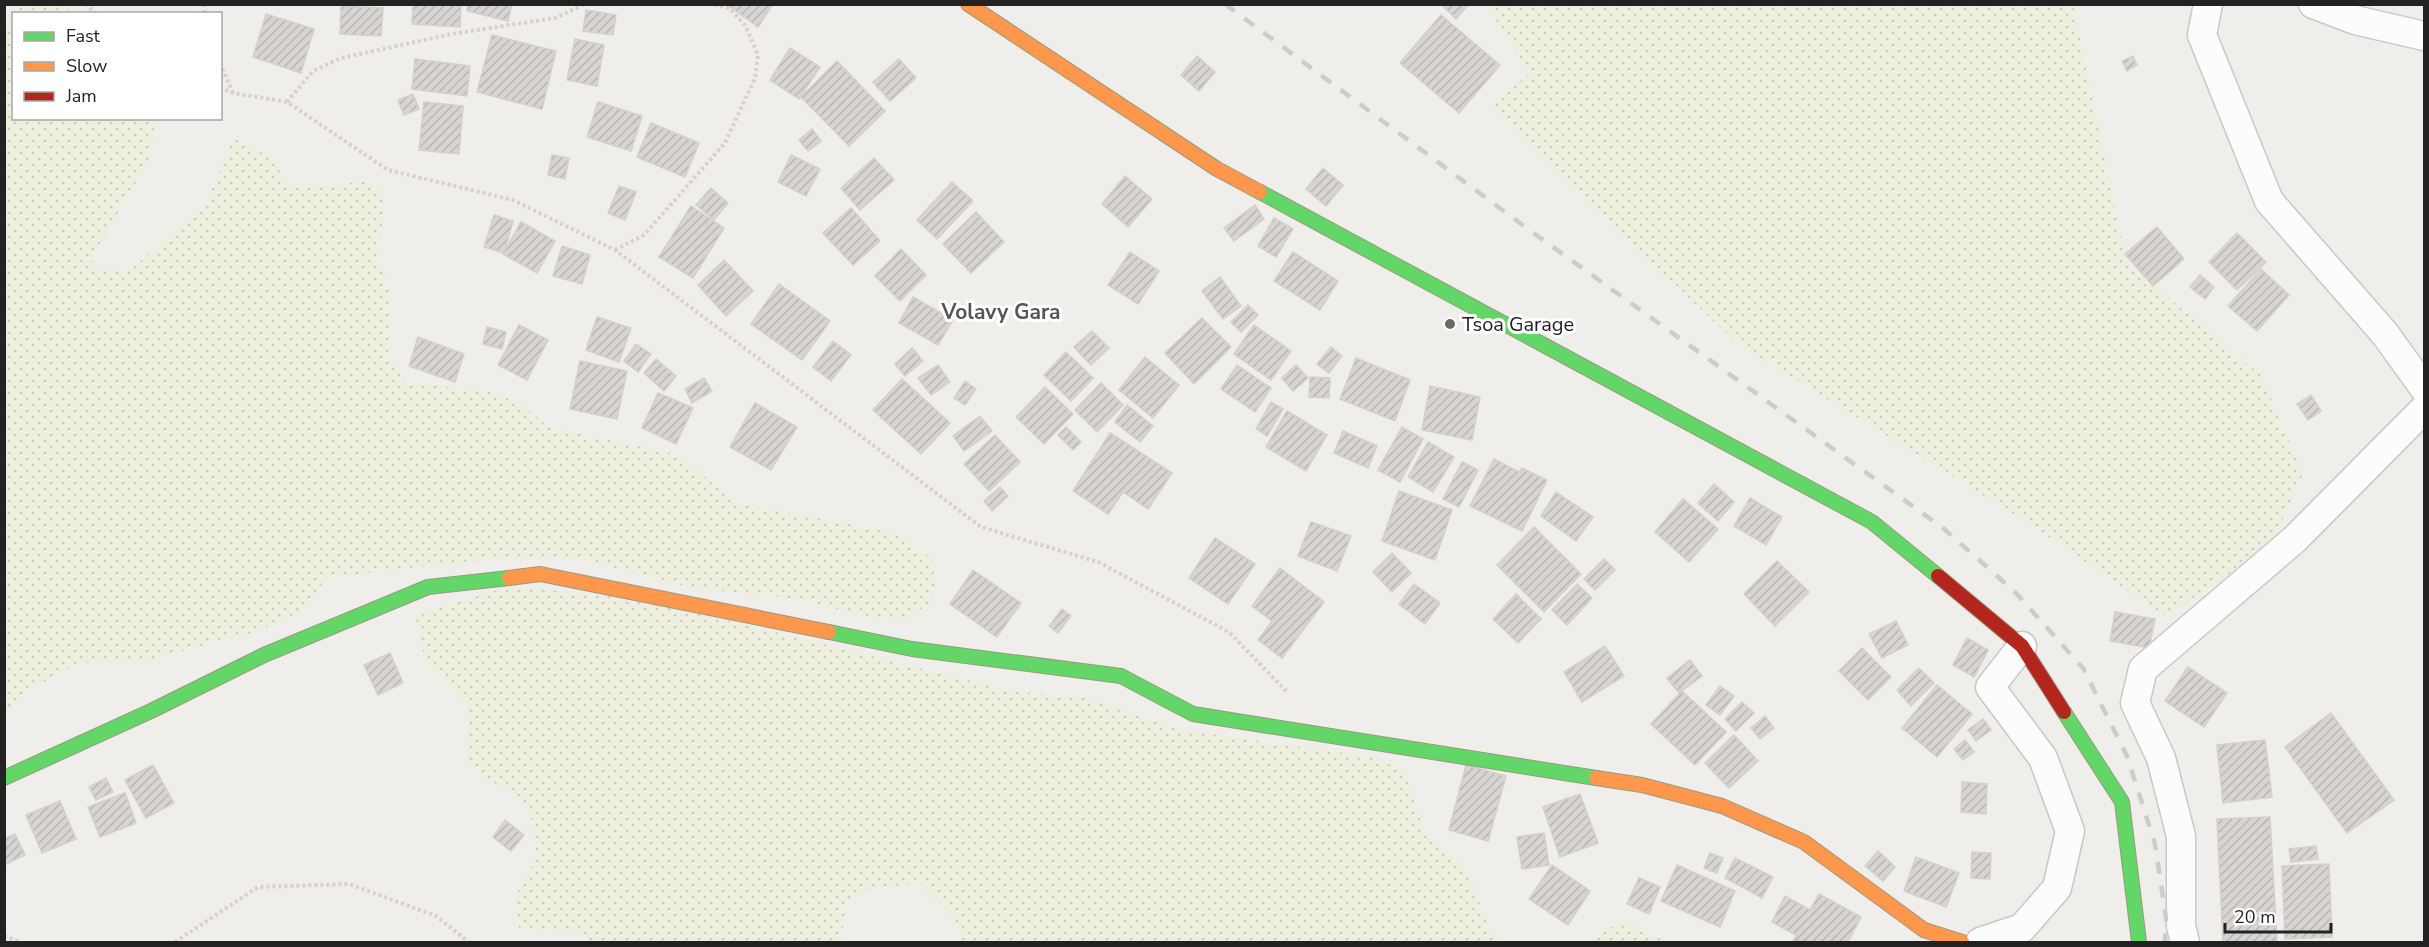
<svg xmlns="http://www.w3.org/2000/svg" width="2429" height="947" font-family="'Nunito Sans',sans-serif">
<defs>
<pattern id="farmland-dots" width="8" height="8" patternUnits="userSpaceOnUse" patternTransform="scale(1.5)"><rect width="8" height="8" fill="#efefdf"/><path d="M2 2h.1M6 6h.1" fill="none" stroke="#cdcdbf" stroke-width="1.8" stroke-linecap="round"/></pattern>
<pattern id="building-hatch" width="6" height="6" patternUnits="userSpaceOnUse" patternTransform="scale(1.5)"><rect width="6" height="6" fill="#d7d4d2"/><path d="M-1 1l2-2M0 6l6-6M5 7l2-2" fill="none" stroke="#b8b6b4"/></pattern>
</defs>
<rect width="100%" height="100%" fill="#f0eeeb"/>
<!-- farmland -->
<g fill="url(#farmland-dots)">
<polygon points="24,4 57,5 65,6 73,13 15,13"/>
<polygon points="1486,5 2073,5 2126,262 2261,375 2303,474 2275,537 2214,585 2165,616 2020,518 1736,343 1490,107 1530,73"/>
<polygon points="13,16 14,118 156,119 149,160 91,259 102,271 132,268 204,208 233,138 270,157 288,183 303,188 367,181 380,189 384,204 378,261 391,290 388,356 405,382 493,392 524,405 548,427 676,454 739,504 892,532 932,558 936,588 930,603 905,620 873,618 797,599 692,588 586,560 507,557 327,578 297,615 255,632 146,661 80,663 23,693 5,715 4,29"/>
<polygon points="511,586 647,600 1011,691 1086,697 1181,730 1379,758 1405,774 1426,836 1465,866 1490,930 1504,942 963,942 954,917 921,884 874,887 847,901 841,942 592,942 582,933 519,928 514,899 536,858 535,827 521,799 467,766 469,707 425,660 415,615"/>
<polygon points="1620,921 1668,942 1589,942"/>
</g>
<!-- building -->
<g fill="url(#building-hatch)" stroke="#d3d0cc" stroke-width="1.5">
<polygon points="413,4 461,4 460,27 412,24"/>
<polygon points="468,4 512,4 508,21 467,11"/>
<polygon points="726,4 773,4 758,27"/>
<polygon points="1441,4 1469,4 1456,19"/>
<polygon points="341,6 383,8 381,36 340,34"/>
<polygon points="586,10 616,15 613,35 583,31"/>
<polygon points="266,14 314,29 301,73 253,57"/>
<polygon points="1441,15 1500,65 1459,113 1400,63"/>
<polygon points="492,35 556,51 542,109 477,92"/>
<polygon points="575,39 604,45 597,86 567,80"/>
<polygon points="790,48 820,67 799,99 770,80"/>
<polygon points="1197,56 1215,72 1199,91 1181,75"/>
<polygon points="2133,56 2137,65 2127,71 2122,61"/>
<polygon points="415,59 470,66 467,96 412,89"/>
<polygon points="899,59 916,78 890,101 873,82"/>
<polygon points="837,61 885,111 849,146 801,97"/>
<polygon points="413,94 419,109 404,115 398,100"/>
<polygon points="424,102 463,106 459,154 419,150"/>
<polygon points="598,102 642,116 631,151 587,137"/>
<polygon points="651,123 699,143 685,177 637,157"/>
<polygon points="812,129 821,141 808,151 799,140"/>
<polygon points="552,155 569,158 565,179 548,175"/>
<polygon points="791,155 820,169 806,196 778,182"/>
<polygon points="874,158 894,180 860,210 841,188"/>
<polygon points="1323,168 1343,185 1326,206 1306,189"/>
<polygon points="1125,176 1152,199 1128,227 1102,204"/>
<polygon points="952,182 973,201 937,239 917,220"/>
<polygon points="619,186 636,192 625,220 608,213"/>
<polygon points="711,188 728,203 714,220 696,205"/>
<polygon points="1255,205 1264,219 1234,241 1224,228"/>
<polygon points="691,206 724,228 693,278 659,257"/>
<polygon points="851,208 880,241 853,265 823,233"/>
<polygon points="976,212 1004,242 971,273 943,244"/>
<polygon points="494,215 513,221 504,253 484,247"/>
<polygon points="1274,218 1293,229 1276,257 1258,246"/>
<polygon points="521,222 555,241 537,273 503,254"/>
<polygon points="2157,227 2184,259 2153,286 2125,254"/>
<polygon points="2237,233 2266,262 2237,290 2209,262"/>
<polygon points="562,246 590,255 582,284 553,276"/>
<polygon points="901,249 926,275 900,301 875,276"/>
<polygon points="1130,252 1159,271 1138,304 1108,285"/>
<polygon points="1293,252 1338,281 1320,310 1274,281"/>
<polygon points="724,260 753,291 726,316 698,285"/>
<polygon points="2261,269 2289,295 2257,331 2228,306"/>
<polygon points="2200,275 2214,287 2205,299 2190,287"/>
<polygon points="1220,277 1241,306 1223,319 1202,291"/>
<polygon points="779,284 830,321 802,360 751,324"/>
<polygon points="913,297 953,320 938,345 899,323"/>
<polygon points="1248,305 1258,315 1241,332 1231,322"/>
<polygon points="597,317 631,328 619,362 586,350"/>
<polygon points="1202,318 1231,347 1194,384 1165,353"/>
<polygon points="519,325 548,340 527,380 498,365"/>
<polygon points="1254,325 1291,351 1271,380 1234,354"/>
<polygon points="487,327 506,332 502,349 483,344"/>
<polygon points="1092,331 1109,348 1091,365 1074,347"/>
<polygon points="418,337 464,354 455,382 409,366"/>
<polygon points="833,341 851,355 831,381 813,367"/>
<polygon points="636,344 651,354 638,372 624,361"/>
<polygon points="1331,347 1342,356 1329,373 1317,364"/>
<polygon points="912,348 923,361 905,376 895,364"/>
<polygon points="1066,352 1093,378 1071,401 1044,375"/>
<polygon points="1145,357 1179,385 1153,418 1119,390"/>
<polygon points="1356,358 1410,380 1395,421 1340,399"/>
<polygon points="656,359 676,376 664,391 644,373"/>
<polygon points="580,361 627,371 617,419 570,409"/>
<polygon points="938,365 950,382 931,395 918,378"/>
<polygon points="1237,365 1271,388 1255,412 1221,389"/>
<polygon points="1296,365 1308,378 1293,391 1282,378"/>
<polygon points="1310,377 1330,378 1329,398 1309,397"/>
<polygon points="704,378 712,391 692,403 685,389"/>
<polygon points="902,379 950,423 921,454 873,410"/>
<polygon points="965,381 976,389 965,405 954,398"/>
<polygon points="1101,383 1123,405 1097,432 1075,410"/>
<polygon points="1430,386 1480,397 1472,440 1422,430"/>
<polygon points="1045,387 1073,414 1044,444 1016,417"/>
<polygon points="658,393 693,408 676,444 642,428"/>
<polygon points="2311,395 2321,411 2308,420 2297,404"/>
<polygon points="1271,402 1283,409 1267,436 1256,429"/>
<polygon points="755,403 797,427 771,470 730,447"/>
<polygon points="1127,405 1153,426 1140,442 1115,422"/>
<polygon points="1287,411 1327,435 1306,471 1266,447"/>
<polygon points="980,416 992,431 964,451 953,436"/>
<polygon points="1066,427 1081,442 1073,450 1058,435"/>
<polygon points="1402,427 1423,439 1400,482 1378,470"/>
<polygon points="1343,431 1377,446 1368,468 1334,453"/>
<polygon points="1110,433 1172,473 1148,509 1123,492 1108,514 1073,491"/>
<polygon points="995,435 1020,462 989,491 964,464"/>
<polygon points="1428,442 1454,457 1433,492 1408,477"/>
<polygon points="1494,459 1519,472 1522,468 1547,480 1522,531 1470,506"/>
<polygon points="1462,462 1478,470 1459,507 1443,499"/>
<polygon points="1714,484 1734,502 1718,521 1698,503"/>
<polygon points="1000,487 1008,496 992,511 984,501"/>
<polygon points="1399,491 1452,510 1435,560 1382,541"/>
<polygon points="1556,492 1593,517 1576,541 1541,516"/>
<polygon points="1750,498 1782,517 1766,545 1734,526"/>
<polygon points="1683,499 1718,529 1689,562 1655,532"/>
<polygon points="1311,522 1351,536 1337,571 1298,556"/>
<polygon points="1534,527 1581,574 1544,612 1497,565"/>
<polygon points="1215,538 1255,564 1228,604 1189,578"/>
<polygon points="1392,553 1411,573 1392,592 1373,572"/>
<polygon points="1604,559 1615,570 1595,590 1584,579"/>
<polygon points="1777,561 1809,592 1775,626 1744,594"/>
<polygon points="1280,568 1324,602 1282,658 1258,640 1272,621 1252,606"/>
<polygon points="973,570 1021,603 997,637 950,604"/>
<polygon points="1414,584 1440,603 1425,624 1399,604"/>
<polygon points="1577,584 1592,598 1567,625 1552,610"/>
<polygon points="1516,594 1541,619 1518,643 1493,619"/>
<polygon points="1062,609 1071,616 1058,633 1049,626"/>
<polygon points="2115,612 2155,619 2149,648 2110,641"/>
<polygon points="1896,621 1908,645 1882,658 1869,634"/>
<polygon points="1967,638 1988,650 1974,677 1953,665"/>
<polygon points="1605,646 1624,676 1582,702 1564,672"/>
<polygon points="1862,648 1891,677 1868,700 1839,671"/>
<polygon points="390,653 403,683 378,695 364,665"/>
<polygon points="1690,660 1702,676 1679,693 1667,678"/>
<polygon points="2188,667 2227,693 2204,727 2165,701"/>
<polygon points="1919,668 1934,683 1911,706 1897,690"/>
<polygon points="1937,685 1972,714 1937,757 1902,728"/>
<polygon points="1720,686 1734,696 1720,715 1706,705"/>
<polygon points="1682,691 1726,732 1695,765 1651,724"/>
<polygon points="1742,702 1754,713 1736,731 1725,719"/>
<polygon points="2331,713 2394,800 2347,833 2285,747"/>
<polygon points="1765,716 1774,728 1760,739 1751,728"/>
<polygon points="1983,719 1991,730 1976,741 1968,730"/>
<polygon points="1734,735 1758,761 1729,788 1705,763"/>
<polygon points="1965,740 1974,752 1963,760 1954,749"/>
<polygon points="2265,740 2272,797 2223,803 2217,745"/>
<polygon points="153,765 174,803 146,818 125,780"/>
<polygon points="1466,765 1506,776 1488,841 1449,830"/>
<polygon points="106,778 113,792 96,800 89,787"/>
<polygon points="1962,782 1987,784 1986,814 1961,812"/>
<polygon points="125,793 136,823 100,837 88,807"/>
<polygon points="1580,794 1598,843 1560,857 1543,807"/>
<polygon points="60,801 76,839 42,853 26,815"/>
<polygon points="2270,817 2277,942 2223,942 2217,819"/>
<polygon points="505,820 524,835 511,851 493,837"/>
<polygon points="1544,833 1549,865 1522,869 1517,837"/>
<polygon points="15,834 25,855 4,865 4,839"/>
<polygon points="2316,846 2318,859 2291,862 2289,849"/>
<polygon points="1878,851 1895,867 1883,881 1865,866"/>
<polygon points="1972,852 1991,853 1990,879 1971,878"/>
<polygon points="1710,853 1723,858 1717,873 1704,868"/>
<polygon points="1916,857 1959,873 1946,907 1904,891"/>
<polygon points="1735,858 1773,877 1762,898 1725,878"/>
<polygon points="2329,864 2332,937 2285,939 2282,866"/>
<polygon points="1552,865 1590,891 1568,925 1529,899"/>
<polygon points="1677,865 1735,891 1720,927 1661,901"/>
<polygon points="1639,878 1660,887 1649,914 1627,904"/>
<polygon points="1819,894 1861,917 1848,942 1793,942 1796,935 1772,922 1785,896 1810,910"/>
</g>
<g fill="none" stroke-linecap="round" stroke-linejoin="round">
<defs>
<g id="street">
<polyline points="2208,4 2202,35 2269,201 2385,334 2424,388"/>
<polyline points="2313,4 2355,20 2424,36"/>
<polyline points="1980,942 2022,928 2057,888 2070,831 2043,758 1990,687 2022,646"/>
<polyline points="2185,942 2181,926 2181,836 2161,758 2135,703 2143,669 2295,539 2424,409"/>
</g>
<g id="fast">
<polyline points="1260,192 1872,522 1938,576"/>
<polyline points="829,632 912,649 1121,676 1193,714 1596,778"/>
<polyline points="2064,712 2122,802 2139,942"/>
<polyline points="4,778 151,711 264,655 428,587 509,578"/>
</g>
<g id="slow">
<polyline points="968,4 1217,169 1260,192"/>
<polyline points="509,578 540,574 829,632"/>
<polyline points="1596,778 1642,785 1722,806 1804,842 1924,930 1962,942"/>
</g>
<polyline id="jam" points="1938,576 2022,646 2064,712"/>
</defs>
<!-- street casing -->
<use href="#street" stroke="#c9c8c7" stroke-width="31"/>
<!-- fast casing -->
<use href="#fast" stroke="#999a82" stroke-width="16"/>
<!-- slow casing -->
<use href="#slow" stroke="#999a82" stroke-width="16"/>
<!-- jam casing -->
<use href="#jam" stroke="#999a82" stroke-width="16"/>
<!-- path -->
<g stroke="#dccecd" stroke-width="4" stroke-dasharray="3 3" stroke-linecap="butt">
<polyline points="85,4 97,14"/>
<polyline points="204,4 205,14"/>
<polyline points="220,63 233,93"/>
<polyline points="220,87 233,93 287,102 388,170 513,200 615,250 981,527 1098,562 1229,632 1288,693"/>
<polyline points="287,102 313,71 341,58 452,34 555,18 585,4"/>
<polyline points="615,250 644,235 725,143 755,78 758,55 745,25 729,8 712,4"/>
<polyline points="4,936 20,942"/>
<polyline points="175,942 258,887 349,884 436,916 469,942"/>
</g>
<!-- street -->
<use href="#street" stroke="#fdfcfc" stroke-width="28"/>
<!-- fast -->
<use href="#fast" stroke="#63d668" stroke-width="14"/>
<!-- slow -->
<use href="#slow" stroke="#ff974d" stroke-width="14"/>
<!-- jam -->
<use href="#jam" stroke="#b3261e" stroke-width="14"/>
<!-- rail -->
<polyline stroke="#ccc" stroke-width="4.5" stroke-dasharray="12 12" stroke-linecap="butt" points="1225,4 1528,229 1943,528 2015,592 2083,668 2127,756 2155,844 2166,918 2165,942"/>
</g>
<!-- markers -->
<circle fill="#6a6968" stroke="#fff" stroke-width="2" cx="1450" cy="324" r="6"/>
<g text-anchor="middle" stroke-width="6" stroke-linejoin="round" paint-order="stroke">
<!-- poi labels -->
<g font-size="20" fill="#222" stroke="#fff" text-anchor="start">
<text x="1462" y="331">Tsoa Garage</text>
</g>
<!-- neighbourhood labels -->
<g font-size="21" font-weight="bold" fill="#555" stroke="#fff">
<text x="1001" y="319">Volavy Gara</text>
</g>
</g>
<!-- border -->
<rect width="2429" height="947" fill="none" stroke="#222222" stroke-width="12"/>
<!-- legend -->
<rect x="12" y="12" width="210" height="108" fill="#ffffff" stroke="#a7a7a7" stroke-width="1.5"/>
<rect x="24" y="32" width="30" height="9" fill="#63d668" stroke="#a7a7a7" stroke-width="1.5"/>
<text x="66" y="42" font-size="18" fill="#222222">Fast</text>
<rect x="24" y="62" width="30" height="9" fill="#ff974d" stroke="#a7a7a7" stroke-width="1.5"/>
<text x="66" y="72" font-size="18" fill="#222222">Slow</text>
<rect x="24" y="92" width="30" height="9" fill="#b3261e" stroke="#a7a7a7" stroke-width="1.5"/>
<text x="66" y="102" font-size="18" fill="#222222">Jam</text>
<!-- scale -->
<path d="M2225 923v9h106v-9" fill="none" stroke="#222222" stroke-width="3"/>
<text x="2234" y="923" font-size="18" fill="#222222" stroke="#ffffff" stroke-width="4.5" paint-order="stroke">20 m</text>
</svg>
